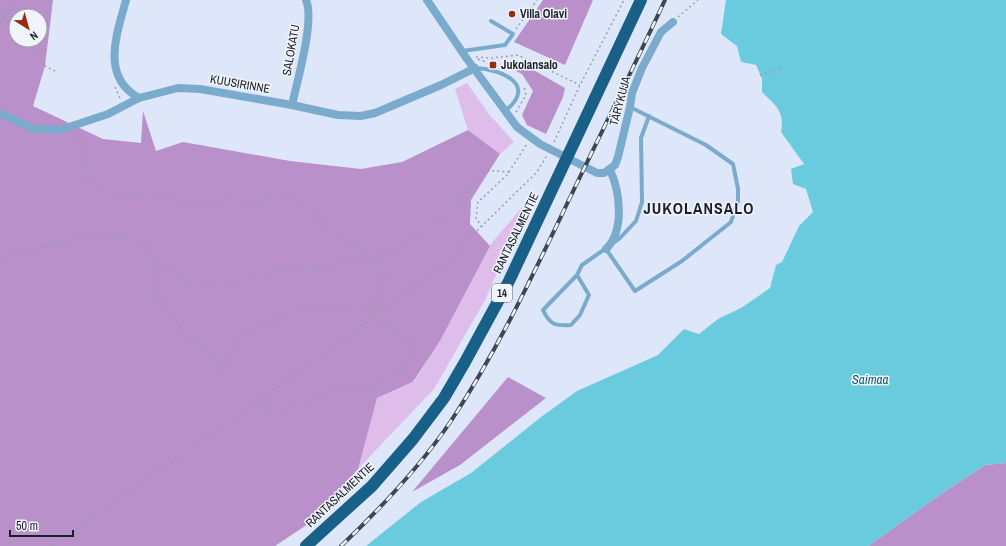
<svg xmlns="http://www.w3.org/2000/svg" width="1006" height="546" font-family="'Archivo Narrow',sans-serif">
<rect width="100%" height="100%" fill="#dee7f9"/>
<!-- green -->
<g fill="#dfbdeb">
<polygon points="467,83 489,114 514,142 500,154 468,130 455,89"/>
<polygon points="529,199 485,300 434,389 355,472 377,398 414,382 440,341 490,245"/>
</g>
<!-- forest -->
<g fill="#ba90ca" fill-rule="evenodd">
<path d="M0,0H53L45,66L33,106L103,139L141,143L143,111L156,151L183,142L290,161L361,169L402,162L468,130L500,154L471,200L470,224L490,246L440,341L413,382L377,398L358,469L311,522L275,546H0ZM16,16H40V40H16Z"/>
<polygon points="543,0 593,0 565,65 514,42"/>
<polygon points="516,60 565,88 563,97 546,134 527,125 522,115 533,91 522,74 508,67"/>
<polygon points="508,377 546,398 460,465 412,492"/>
<polygon points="1006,463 1006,546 868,546 941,494 985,465"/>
</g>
<!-- water -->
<path fill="#6acbde" d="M726,0H1006V463L985,465L941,494L868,546H366L421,502L471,473L541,417L577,391L658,355L684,329L699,334L718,319L741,308L770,288L776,265L782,262L799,226L813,212L806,189L793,184L791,169L804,164L781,132C785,111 776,106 762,92V79L756,65L741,62L737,46L721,34Z"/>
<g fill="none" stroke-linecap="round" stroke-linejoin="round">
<!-- path -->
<g stroke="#979fae" stroke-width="1.5" stroke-dasharray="2 3" stroke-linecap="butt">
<polyline points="0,14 16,26"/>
<polyline points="678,17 698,0"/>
<polyline points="0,22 10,13 16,0"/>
<polyline points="516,29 537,0"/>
<polyline points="29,40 45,66 55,71"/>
<polyline points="476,57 492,58 518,55 580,85"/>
<polyline points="478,59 486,62"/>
<polyline points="760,75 781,69"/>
<polyline points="115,87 120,98"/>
<polyline points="516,112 526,95 524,86"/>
<path d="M74,134L84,148L82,178L101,188L117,193L143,194L186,202H209L226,199L257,202L270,197L296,199L311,206L322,223L344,239L360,247L373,257C406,246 436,227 459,200C466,191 478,172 490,171C495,170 503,172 509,172"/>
<polyline points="554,142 580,85 624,0"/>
<polyline points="482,227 476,218 478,202 507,175 527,144"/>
<path d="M153,257L182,280L202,284L227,285L240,280L252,279L278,269L308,267L317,271C335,262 353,259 373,257L378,265L384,268V280L378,296L369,311L373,319L394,330L410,341C411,345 413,349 412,353C407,372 376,386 359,391C351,392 342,388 334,391C310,398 291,414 265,410L263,396"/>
<path d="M0,260L11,256L32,254L46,245L82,238L104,240L124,238L148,243C152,253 156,266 154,278C153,287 151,291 153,301L163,303L183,330L201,346L220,370L237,341L246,334L290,312L340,307L355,312L369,311"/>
<polyline points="52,546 83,526 432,275 537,172 547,155"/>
</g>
<!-- lane -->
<g stroke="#7babcc" stroke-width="4">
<polyline points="462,51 505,45 513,34 491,21"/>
<path d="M475,68C502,69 538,85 505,111"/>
<polyline points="613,243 620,238 636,221 642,202 641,138 649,116"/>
<path d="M577,275L589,295L580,315L571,325C555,326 550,325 543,310L577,275L582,265L602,251L606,249L635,291L682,261L731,222L738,201V189L733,164L706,145L630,107"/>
</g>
<!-- street -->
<g stroke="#7babcc" stroke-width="8">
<path d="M126,0C117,34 100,76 139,98"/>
<polyline points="427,0 467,59 517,127 540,144 597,173 604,173 615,165 618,157 630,107 632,93 642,68 661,32 673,22"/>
<path d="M292,105C297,82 315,20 306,0"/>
<polyline points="0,113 34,129 60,130 108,114 139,98 178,88 200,89 292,105 338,115 361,116 375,113 441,85 475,68"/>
<path d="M606,249C625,231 620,191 610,170"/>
</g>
<!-- highway -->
<polyline stroke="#186088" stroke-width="12" points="306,546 372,486 413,439 444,398 465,362 509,281 641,0"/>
<defs>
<path id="rail" d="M341,546C381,508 420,467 451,421C496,353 531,279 566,206C599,137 633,69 665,0"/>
</defs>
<!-- rail casing -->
<use href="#rail" stroke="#3f4551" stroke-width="4"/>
<!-- rail -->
<use href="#rail" stroke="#f1f4fb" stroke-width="2.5" stroke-dasharray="8" stroke-linecap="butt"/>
</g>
<!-- markers -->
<g fill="#952d0e" stroke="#f1f4fb" stroke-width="1.5">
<circle cx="512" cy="14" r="4"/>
<rect x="489" y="61" width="8" height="8" rx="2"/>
</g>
<g text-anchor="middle" stroke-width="3" stroke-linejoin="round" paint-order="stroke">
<!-- shield labels -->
<rect fill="#f1f4fb" stroke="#5a6069" stroke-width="1" x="492" y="284" width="20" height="18" rx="3"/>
<g font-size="11" font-weight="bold" fill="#1a202a">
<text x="502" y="297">14</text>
</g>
<!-- poi labels -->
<g font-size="12" font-weight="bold" fill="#1a202a" stroke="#f1f4fb" text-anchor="start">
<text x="520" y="18">Villa Olavi</text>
<text x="501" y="69">Jukolansalo</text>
</g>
<!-- street labels -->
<g font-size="12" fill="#1a202a" stroke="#f1f4fb">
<text transform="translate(291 50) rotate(-80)" y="4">SALOKATU</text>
<text transform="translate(240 84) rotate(10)" y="4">KUUSIRINNE</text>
<text transform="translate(620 101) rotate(-75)" y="4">TÄRYKUJA</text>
<text transform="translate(516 233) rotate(-64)" y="4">RANTASALMENTIE</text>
<text transform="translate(340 495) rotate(-43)" y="4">RANTASALMENTIE</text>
</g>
<!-- water labels -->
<g font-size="13" font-style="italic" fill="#095e6c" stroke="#f1f4fb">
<text x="870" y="384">Saimaa</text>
</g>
<!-- district labels -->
<g font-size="16" font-weight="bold" letter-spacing="1" fill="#1a202a" stroke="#f1f4fb">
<text x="699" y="214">JUKOLANSALO</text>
</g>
</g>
<!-- north arrow -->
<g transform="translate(28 28) rotate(143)"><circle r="19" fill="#f1f4fb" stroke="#9b9fa7"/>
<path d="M0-3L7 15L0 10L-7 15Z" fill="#952d0e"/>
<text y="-6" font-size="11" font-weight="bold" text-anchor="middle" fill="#1a202a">N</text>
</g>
<!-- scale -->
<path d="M10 530v6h63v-6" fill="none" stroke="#1a202a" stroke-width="2"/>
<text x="16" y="530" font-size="12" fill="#1a202a" stroke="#f1f4fb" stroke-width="3" paint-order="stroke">50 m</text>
</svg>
